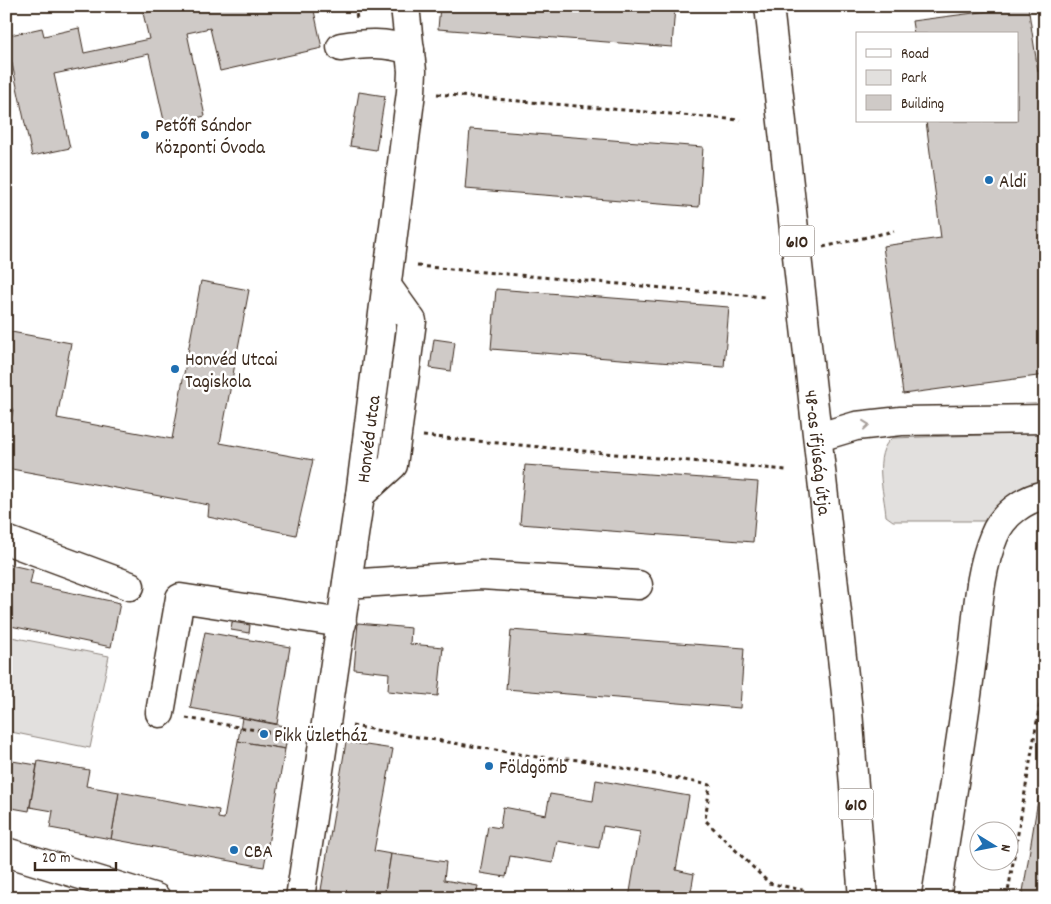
<svg xmlns="http://www.w3.org/2000/svg" width="1051" height="904" font-family="Dekko,sans-serif">
<rect width="100%" height="100%" fill="#fff"/>
<filter id="ink" filterUnits="userSpaceOnUse"><feTurbulence type="fractalNoise" baseFrequency=".02" numOctaves="2"/><feDisplacementMap in="SourceGraphic" scale="10" xChannelSelector="R" yChannelSelector="G"/><feConvolveMatrix kernelMatrix="1 2 1 2 8 2 1 2 1" color-interpolation-filters="sRGB"/></filter>
<g filter="url(#ink)">
<!-- green -->
<g fill="#e2e0de" stroke="#8e857e">
<path d="M1045,433V481C1014,488 1003,496 984,521H893L886,516C884,492 872,454 892,438Z"/>
<polygon points="6,636 109,656 90,748 6,731"/>
</g>
<!-- building -->
<g fill="#cfcac7" stroke="#3b2a1e">
<polygon points="176,6 313,6 322,48 220,71 210,28 187,33 205,116 165,125 149,54 54,74 70,148 32,156 6,36 42,28 44,36 79,28 84,53 149,39 143,13"/>
<polygon points="440,6 675,6 672,47 438,29"/>
<polygon points="1028,6 1038,71 1045,71 1045,375 903,394 883,246 941,238 926,121 1017,121 1017,34 914,34 912,21"/>
<polygon points="359,92 385,96 376,150 350,146"/>
<polygon points="470,129 703,147 699,207 465,189"/>
<polygon points="201,281 249,290 220,443 313,460 296,535 208,517 209,505 6,468 6,448 13,409 6,408 6,331 71,343 57,418 172,439"/>
<polygon points="496,289 729,307 724,367 491,349"/>
<polygon points="434,339 455,342 451,371 430,368"/>
<polygon points="525,465 758,482 753,542 520,524"/>
<polygon points="6,564 33,570 30,584 120,603 111,647 6,625"/>
<polygon points="232,622 250,625 249,633 231,630"/>
<polygon points="358,623 411,628 410,644 443,647 438,696 388,691 389,673 354,669"/>
<polygon points="511,630 744,648 740,708 506,689"/>
<polygon points="205,632 290,647 277,724 190,708"/>
<polygon points="242,718 289,727 285,749 238,741"/>
<polygon points="238,741 285,749 264,867 111,839 119,792 219,810 218,818 224,819"/>
<polygon points="346,742 393,749 374,851 391,854 384,898 367,898 321,890"/>
<polygon points="1045,757 1045,898 1022,898"/>
<polygon points="6,760 37,765 29,811 6,807"/>
<polygon points="38,761 89,770 86,786 119,792 111,839 50,828 53,811 30,807"/>
<polygon points="596,780 689,796 676,870 694,874 690,898 629,898 640,832 603,826 599,848 557,841 553,863 510,856 506,877 480,873 488,826 500,828 503,807 546,815 550,794 593,801"/>
<polygon points="391,854 446,862 444,880 478,886 476,898 384,898"/>
</g>
<g fill="none" stroke-linecap="round" stroke-linejoin="round">
<defs>
<g id="minor">
<path d="M341,47C366,43 385,42 410,50"/>
<polyline points="819,437 856,426 901,421 1045,419"/>
<polyline points="360,495 393,465 412,321 387,286"/>
<polyline points="6,540 130,586"/>
<polyline points="347,584 481,575 638,585"/>
<polyline points="160,713 180,598 342,623"/>
<polyline points="6,852 156,898"/>
<path id="s1" d="M300,898L360,495L411,92L412,71L405,6"/>
<path d="M936,898C948,820 961,743 971,666C978,623 977,576 994,536C1002,515 1024,499 1045,495"/>
</g>
<g id="major">
<path id="s2" d="M769,6L848,711L863,898"/>
</g>
</defs>
<!-- minor casing -->
<use href="#minor" stroke="#3b2a1e" stroke-width="31"/>
<!-- major casing -->
<use href="#major" stroke="#3b2a1e" stroke-width="31"/>
<!-- path -->
<g stroke="#3b2a1e" stroke-width="3" stroke-dasharray="4 4" stroke-linecap="butt">
<polyline points="355,6 357,19"/>
<polyline points="437,94 740,120"/>
<polyline points="823,247 894,231"/>
<polyline points="417,266 765,297"/>
<polyline points="423,436 786,470"/>
<polyline points="186,718 296,737"/>
<polyline points="352,726 537,757 581,760 710,785 705,820 769,883 807,891"/>
<polyline points="1007,898 1045,674"/>
</g>
<!-- minor -->
<use href="#minor" stroke="#fff" stroke-width="28"/>
<!-- major -->
<use href="#major" stroke="#fff" stroke-width="28"/>
</g>
<!-- one-way arrows -->
<defs><path id="oneway-chevron" d="M-2-3.5L2.5 0L-2 3.5" fill="none" stroke-width="1.6" stroke-linecap="round" stroke-linejoin="round" transform="scale(1.25)"/></defs>
<use stroke="#a79f9a" href="#oneway-chevron" transform="translate(866 425) rotate(-6)"/>
</g>
<!-- markers -->
<g fill="#1f6fb2" stroke="#fff" stroke-width="2">
<circle cx="145" cy="135" r="5"/>
<circle cx="989" cy="180" r="5"/>
<circle cx="175" cy="369" r="5"/>
<circle cx="264" cy="734" r="5"/>
<circle cx="489" cy="766" r="5"/>
<circle cx="234" cy="850" r="5"/>
</g>
<g text-anchor="middle" stroke-width="5" stroke-linejoin="round" paint-order="stroke">
<!-- shield labels -->
<g fill="#fff" stroke="#766a62" stroke-width="1">
<rect x="779.5" y="225.5" width="35" height="31" rx="4"/>
<rect x="838.5" y="788.5" width="35" height="31" rx="4"/>
</g>
<g font-size="18" font-weight="bold" fill="#3b2a1e">
<text x="797" y="247">610</text>
<text x="856" y="810">610</text>
</g>
<!-- poi labels -->
<g font-size="19" fill="#3b2a1e" stroke="#fff" text-anchor="start">
<text x="155" y="131">Petőfi Sándor<tspan x="155" dy="22">Központi Óvoda</tspan></text>
<text x="999" y="187">Aldi</text>
<text x="185" y="365">Honvéd Utcai<tspan x="185" dy="22">Tagiskola</tspan></text>
<text x="274" y="741">Pikk Üzletház</text>
<text x="499" y="773">Földgömb</text>
<text x="244" y="857">CBA</text>
</g>
<!-- street labels -->
<g font-size="19" fill="#3b2a1e" stroke="#fff">
<text dy="7" stroke="none"><textPath href="#s1" startOffset="464">Honvéd utca</textPath></text>
<text dy="7" stroke="none"><textPath href="#s2" startOffset="449">48-as ifjúság útja</textPath></text>
</g>
</g>
<!-- margin -->
<rect width="1051" height="904" fill="none" stroke="#fff" stroke-width="25"/>
<rect x="12" y="12" width="1026" height="879" fill="none" stroke="#3b2a1e" stroke-width="2" filter="url(#ink)"/>
<!-- legend -->
<rect x="856" y="32" width="162" height="90" fill="#ffffff" stroke="#b1aaa5"/>
<rect x="866" y="49" width="25" height="8" fill="#ffffff" stroke="#b1aaa5"/>
<text x="901" y="58" font-size="15" fill="#3b2a1e">Road</text>
<rect x="866" y="70" width="25" height="15" fill="#e2e0de" stroke="#b1aaa5"/>
<text x="901" y="82" font-size="15" fill="#3b2a1e">Park</text>
<rect x="866" y="95" width="25" height="15" fill="#cfcac7" stroke="#b1aaa5"/>
<text x="901" y="108" font-size="15" fill="#3b2a1e">Building</text>
<!-- north arrow -->
<g transform="translate(994 846) rotate(100)"><circle r="24" fill="#ffffff" stroke="#b1aaa5"/>
<path d="M0-4L9 19L0 12L-9 19Z" fill="#1f6fb2"/>
<text y="-8" font-size="14" font-weight="bold" text-anchor="middle" fill="#3b2a1e">N</text>
</g>
<!-- scale -->
<path d="M35 862v8h81v-8" fill="none" stroke="#3b2a1e" stroke-width="2.5"/>
<text x="42" y="862" font-size="15" fill="#3b2a1e" stroke="#ffffff" stroke-width="4" paint-order="stroke">20 m</text>
</svg>
